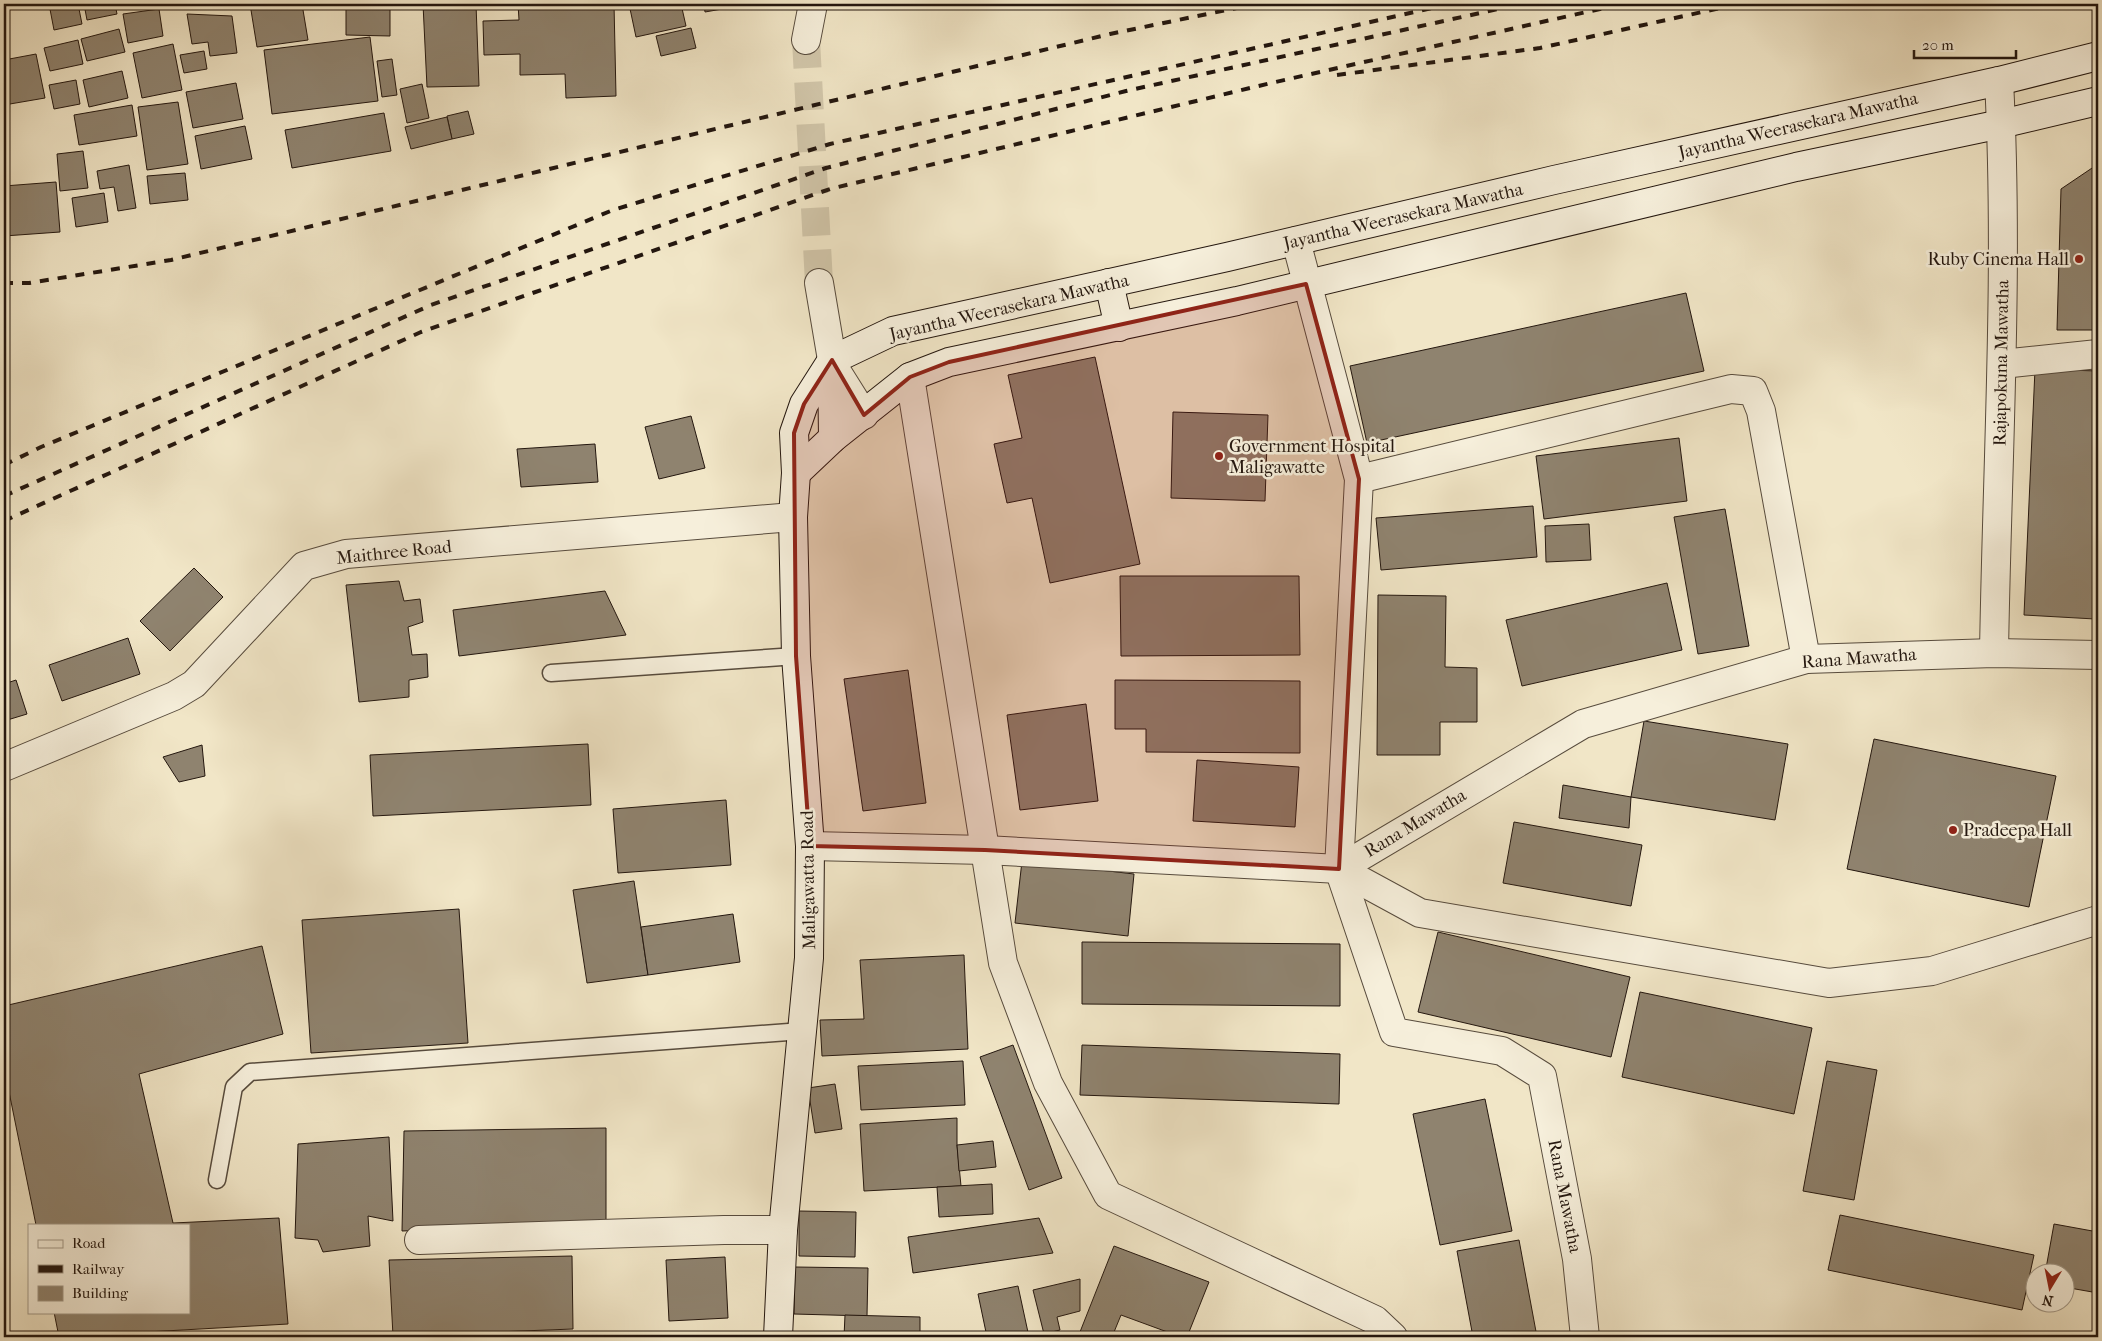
<svg xmlns="http://www.w3.org/2000/svg" width="2102" height="1341" font-family="'IM FELL French Canon',serif">
<rect width="100%" height="100%" fill="#f1e6c7"/>
<filter id="stains"><feTurbulence type="fractalNoise" baseFrequency=".004" numOctaves="4"/><feColorMatrix values="0 0 0 0 .2 0 0 0 0 .09 0 0 0 0 .02 0 0 0 .5 -.17"/></filter>
<radialGradient id="worn" r=".72"><stop offset=".6" stop-color="#630" stop-opacity="0"/><stop offset="1" stop-color="#630" stop-opacity=".3"/></radialGradient>
<!-- building -->
<g fill="#8f836f" stroke="#24170f">
<polygon points="49,4 78,4 82,24 54,30"/>
<polygon points="84,4 115,4 117,14 87,20"/>
<polygon points="163,4 183,4 164,8"/>
<polygon points="250,4 302,4 308,40 257,47"/>
<polygon points="346,4 390,4 390,36 346,35"/>
<polygon points="423,4 476,4 479,86 427,87"/>
<polygon points="518,4 614,4 616,96 566,98 565,74 520,75 520,54 484,55 483,21 519,20"/>
<polygon points="629,4 681,4 686,26 636,37"/>
<polygon points="704,4 721,4 722,9 705,12"/>
<polygon points="159,9 163,36 128,43 123,14"/>
<polygon points="187,14 232,16 237,53 210,56 208,42 192,44"/>
<polygon points="691,28 696,48 661,56 656,36"/>
<polygon points="119,29 125,52 87,61 81,39"/>
<polygon points="4,36 8,50 4,51"/>
<polygon points="370,37 378,101 272,114 264,50"/>
<polygon points="78,40 83,64 50,71 44,48"/>
<polygon points="173,44 182,90 142,98 133,53"/>
<polygon points="204,51 207,69 184,73 180,55"/>
<polygon points="36,54 45,98 4,105 4,60"/>
<polygon points="392,59 397,95 382,97 377,61"/>
<polygon points="122,71 128,98 89,107 83,80"/>
<polygon points="76,80 80,104 54,109 49,85"/>
<polygon points="236,83 243,119 193,128 186,92"/>
<polygon points="422,84 429,118 407,123 400,89"/>
<polygon points="178,102 188,164 147,170 138,107"/>
<polygon points="132,105 137,136 79,145 74,115"/>
<polygon points="468,111 474,134 452,139 447,116"/>
<polygon points="384,113 391,151 292,168 285,130"/>
<polygon points="447,117 452,139 411,149 405,127"/>
<polygon points="245,126 252,159 201,169 195,136"/>
<polygon points="83,151 88,188 60,191 57,154"/>
<polygon points="2098,164 2098,330 2057,330 2061,189"/>
<polygon points="129,165 136,208 118,211 114,187 100,189 97,171"/>
<polygon points="185,173 188,200 150,204 147,176"/>
<polygon points="56,182 60,232 4,236 4,186"/>
<polygon points="104,193 108,222 76,227 72,198"/>
<polygon points="1686,293 1704,371 1367,443 1350,366"/>
<polygon points="1095,357 1140,564 1050,583 1032,498 1007,503 994,444 1022,438 1008,375"/>
<polygon points="2035,369 2098,371 2098,554 2095,619 2024,615"/>
<polygon points="1173,412 1268,415 1265,501 1171,498"/>
<polygon points="691,416 705,468 659,479 645,427"/>
<polygon points="1679,438 1687,501 1544,519 1536,456"/>
<polygon points="595,444 598,482 521,487 517,449"/>
<polygon points="1533,506 1537,557 1381,570 1376,518"/>
<polygon points="1725,509 1749,646 1698,654 1674,517"/>
<polygon points="1589,524 1591,560 1546,562 1545,526"/>
<polygon points="194,568 223,597 170,651 140,621"/>
<polygon points="1120,576 1299,576 1300,655 1121,656"/>
<polygon points="399,581 404,601 420,599 423,622 408,627 412,655 427,654 428,677 409,680 409,697 359,702 346,585"/>
<polygon points="1667,583 1682,650 1522,686 1506,620"/>
<polygon points="605,591 626,635 459,656 453,610"/>
<polygon points="1378,595 1446,596 1445,667 1477,668 1477,722 1440,722 1440,755 1377,755"/>
<polygon points="128,638 140,674 62,701 49,665"/>
<polygon points="908,670 926,803 863,811 844,679"/>
<polygon points="16,680 27,714 4,721 4,684"/>
<polygon points="1115,680 1300,681 1300,753 1146,752 1146,729 1115,729"/>
<polygon points="1086,704 1098,801 1020,810 1007,715"/>
<polygon points="1644,721 1788,744 1775,820 1631,797"/>
<polygon points="1874,739 2056,776 2029,907 1847,869"/>
<polygon points="588,744 591,805 373,816 370,755"/>
<polygon points="202,745 205,776 179,782 163,757"/>
<polygon points="1197,760 1299,767 1295,827 1193,821"/>
<polygon points="1563,785 1631,797 1629,828 1559,818"/>
<polygon points="726,800 731,865 618,873 613,809"/>
<polygon points="1514,822 1642,845 1631,906 1503,883"/>
<polygon points="1022,861 1134,874 1128,936 1015,923"/>
<polygon points="634,881 648,975 587,983 573,890"/>
<polygon points="459,909 468,1043 311,1053 302,920"/>
<polygon points="733,914 740,962 648,975 641,927"/>
<polygon points="1438,932 1630,977 1611,1057 1418,1012"/>
<polygon points="1082,942 1340,944 1340,1006 1082,1004"/>
<polygon points="262,946 283,1034 139,1074 173,1223 279,1218 288,1324 59,1337 54,1312 189,1312 189,1225 36,1225 4,1067 4,1006"/>
<polygon points="964,955 968,1049 822,1056 820,1020 864,1019 860,960"/>
<polygon points="1640,992 1812,1028 1794,1114 1622,1077"/>
<polygon points="1013,1045 1062,1178 1029,1190 980,1057"/>
<polygon points="1082,1045 1340,1054 1339,1104 1080,1095"/>
<polygon points="963,1061 965,1105 861,1110 858,1066"/>
<polygon points="1827,1061 1877,1070 1854,1200 1803,1191"/>
<polygon points="835,1084 842,1129 815,1133 808,1088"/>
<polygon points="1485,1099 1512,1231 1440,1245 1413,1114"/>
<polygon points="957,1118 957,1145 961,1186 864,1191 860,1124"/>
<polygon points="606,1128 606,1223 402,1231 404,1131"/>
<polygon points="389,1137 393,1221 368,1216 370,1246 323,1252 318,1240 295,1238 298,1144"/>
<polygon points="993,1141 996,1167 959,1171 957,1145"/>
<polygon points="992,1184 993,1214 939,1217 937,1187"/>
<polygon points="799,1211 856,1212 855,1257 799,1256"/>
<polygon points="1840,1215 2034,1255 2022,1310 1828,1270"/>
<polygon points="1039,1218 1053,1253 913,1273 908,1237"/>
<polygon points="2054,1224 2098,1232 2098,1293 2064,1287 2064,1274 2045,1274"/>
<polygon points="1519,1240 1537,1337 1473,1337 1457,1251"/>
<polygon points="1114,1246 1209,1282 1187,1337 1181,1337 1121,1315 1112,1337 1078,1337"/>
<polygon points="572,1256 573,1329 393,1336 389,1260"/>
<polygon points="725,1257 728,1318 669,1321 666,1260"/>
<polygon points="795,1267 868,1268 867,1316 794,1314"/>
<polygon points="1080,1279 1080,1311 1057,1317 1060,1330 1044,1334 1033,1290"/>
<polygon points="1018,1286 1029,1337 987,1337 978,1294"/>
<polygon points="845,1315 920,1317 920,1337 844,1337"/>
</g>
<g fill="none" stroke-linecap="round" stroke-linejoin="round">
<!-- minor-tunnel -->
<polyline stroke="#d2c7ab" stroke-width="28" stroke-dasharray="28 14" stroke-linecap="butt" points="806,40 819,283"/>
<defs>
<g id="service">
<polyline points="551,673 796,656"/>
<polyline points="217,1180 234,1087 250,1072 802,1031"/>
</g>
<g id="minor">
<polyline points="806,40 813,4"/>
<polyline points="1296,241 1359,479 1339,869 1394,1032 1502,1051 1542,1076 1577,1259 1585,1337"/>
<polyline points="819,283 832,360 837,372 864,415"/>
<polyline points="2002,364 2098,354"/>
<polyline points="910,377 1003,963 1048,1083 1108,1195 1375,1320 1393,1337"/>
<polyline points="1359,479 1731,389 1753,391 1761,411 1806,659"/>
<path d="M1994,653C1997,462 2009,272 1999,81"/>
<polyline points="4,767 174,696 194,684 304,566 346,554 793,517"/>
<polyline points="810,846 985,850 1339,869 1420,913 1829,983 1932,971 2098,920"/>
<polyline points="1339,869 1583,724 1806,659 1994,653 2098,655"/>
<polyline points="419,1240 724,1230 783,1230"/>
</g>
<g id="secondary">
<polyline points="1109,283 1119,327"/>
<polyline points="832,360 833,438"/>
<polyline points="796,473 833,438 910,377 949,362 1237,301 1796,167 2001,124 2098,101"/>
<polyline points="778,1337 783,1230 809,958 810,846 796,656 793,517 796,473 794,433 804,404 832,360 893,331 1227,257 1554,180 1999,81 2098,56"/>
</g>
</defs>
<!-- service casing -->
<use href="#service" stroke="#574b3d" stroke-width="19"/>
<!-- minor casing -->
<use href="#minor" stroke="#574b3d" stroke-width="30"/>
<!-- secondary casing -->
<use href="#secondary" stroke="#24170f" stroke-width="30"/>
<!-- service -->
<use href="#service" stroke="#f6efdb" stroke-width="16"/>
<!-- minor -->
<use href="#minor" stroke="#f6efdb" stroke-width="28"/>
<!-- secondary -->
<use href="#secondary" stroke="#f6efdb" stroke-width="28"/>
<!-- rail -->
<g stroke="#24170f" stroke-width="4" stroke-dasharray="9 9" stroke-linecap="butt">
<polyline points="1337,75 1540,48 1738,4"/>
<polyline points="4,283 29,283 171,260 1110,34 1256,4"/>
<polyline points="4,465 41,447 613,210 830,144 1450,4"/>
<polyline points="4,496 431,305 826,168 1126,91 1521,4"/>
<polyline points="4,521 421,332 830,189 1271,83 1622,4"/>
</g>
</g>
<!-- marked area -->
<path fill="#8f2418" fill-opacity="0.2" stroke="#8f2418" stroke-width="4" stroke-linejoin="round" d="M1306,284L1359,479L1339,869L985,850L810,846L796,656L794,433L804,404L832,360L864,415L910,377L949,362Z"/>
<!-- markers -->
<g fill="#8f2418" stroke="#f6efdb" stroke-width="2">
<circle cx="2079" cy="259" r="5"/>
<circle cx="1219" cy="456" r="5"/>
<circle cx="1953" cy="830" r="5"/>
</g>
<g text-anchor="middle" stroke-width="5" stroke-linejoin="round" paint-order="stroke">
<!-- street labels -->
<g font-size="18" fill="#24170f" stroke="#f6efdb">
<text transform="translate(1798 125) rotate(-13)" y="6">Jayantha Weerasekara Mawatha</text>
<text transform="translate(1403 216) rotate(-13)" y="6">Jayantha Weerasekara Mawatha</text>
<text transform="translate(1009 307) rotate(-13)" y="6">Jayantha Weerasekara Mawatha</text>
<text transform="translate(2001 363) rotate(-89)" y="6">Rajapokuna Mawatha</text>
<text transform="translate(394 552) rotate(-6)" y="6">Maithree Road</text>
<text transform="translate(1859 658) rotate(-4)" y="6">Rana Mawatha</text>
<text transform="translate(1415 823) rotate(-31)" y="6">Rana Mawatha</text>
<text transform="translate(808 880) rotate(-91)" y="6">Maligawatta Road</text>
<text transform="translate(1565 1196) rotate(79)" y="6">Rana Mawatha</text>
</g>
<!-- poi labels -->
<g font-size="18" fill="#24170f" stroke="#f6efdb" text-anchor="start">
<text x="2069" y="265" text-anchor="end">Ruby Cinema Hall</text>
<text x="1229" y="452">Government Hospital<tspan x="1229" dy="21">Maligawatte</tspan></text>
<text x="1963" y="836">Pradeepa Hall</text>
</g>
</g>
<!-- margin -->
<rect width="2102" height="1341" fill="none" stroke="#f1e6c7" stroke-width="20"/>
<rect x="5" y="5" width="2092" height="1331" fill="none" stroke="#24170f" stroke-width="2.5"/>
<rect x="10" y="10" width="2082" height="1321" fill="none" stroke="#24170f"/>
<!-- legend -->
<rect x="28" y="1224" width="162" height="90" fill="#f6efdb" stroke="#a29989"/>
<rect x="38" y="1240" width="25" height="8" fill="#f6efdb" stroke="#a29989"/>
<text x="72" y="1248" font-size="15" fill="#24170f">Road</text>
<rect x="38" y="1265" width="25" height="8" fill="#24170f" stroke="#a29989"/>
<text x="72" y="1274" font-size="15" fill="#24170f">Railway</text>
<rect x="38" y="1286" width="25" height="15" fill="#8f836f" stroke="#a29989"/>
<text x="72" y="1298" font-size="15" fill="#24170f">Building</text>
<!-- north arrow -->
<g transform="translate(2050 1288) rotate(190)"><circle r="24" fill="#f6efdb" stroke="#a29989"/>
<path d="M0-4L9 19L0 12L-9 19Z" fill="#8f2418"/>
<text y="-8" font-size="14" font-weight="bold" text-anchor="middle" fill="#24170f">N</text>
</g>
<!-- scale -->
<path d="M1914 50v8h102v-8" fill="none" stroke="#24170f" stroke-width="2.5"/>
<text x="1922" y="50" font-size="15" fill="#24170f" stroke="#f6efdb" stroke-width="4" paint-order="stroke">20 m</text>
<rect width="100%" height="100%" filter="url(#stains)"/>
<rect width="100%" height="100%" fill="url(#worn)"/>
</svg>
